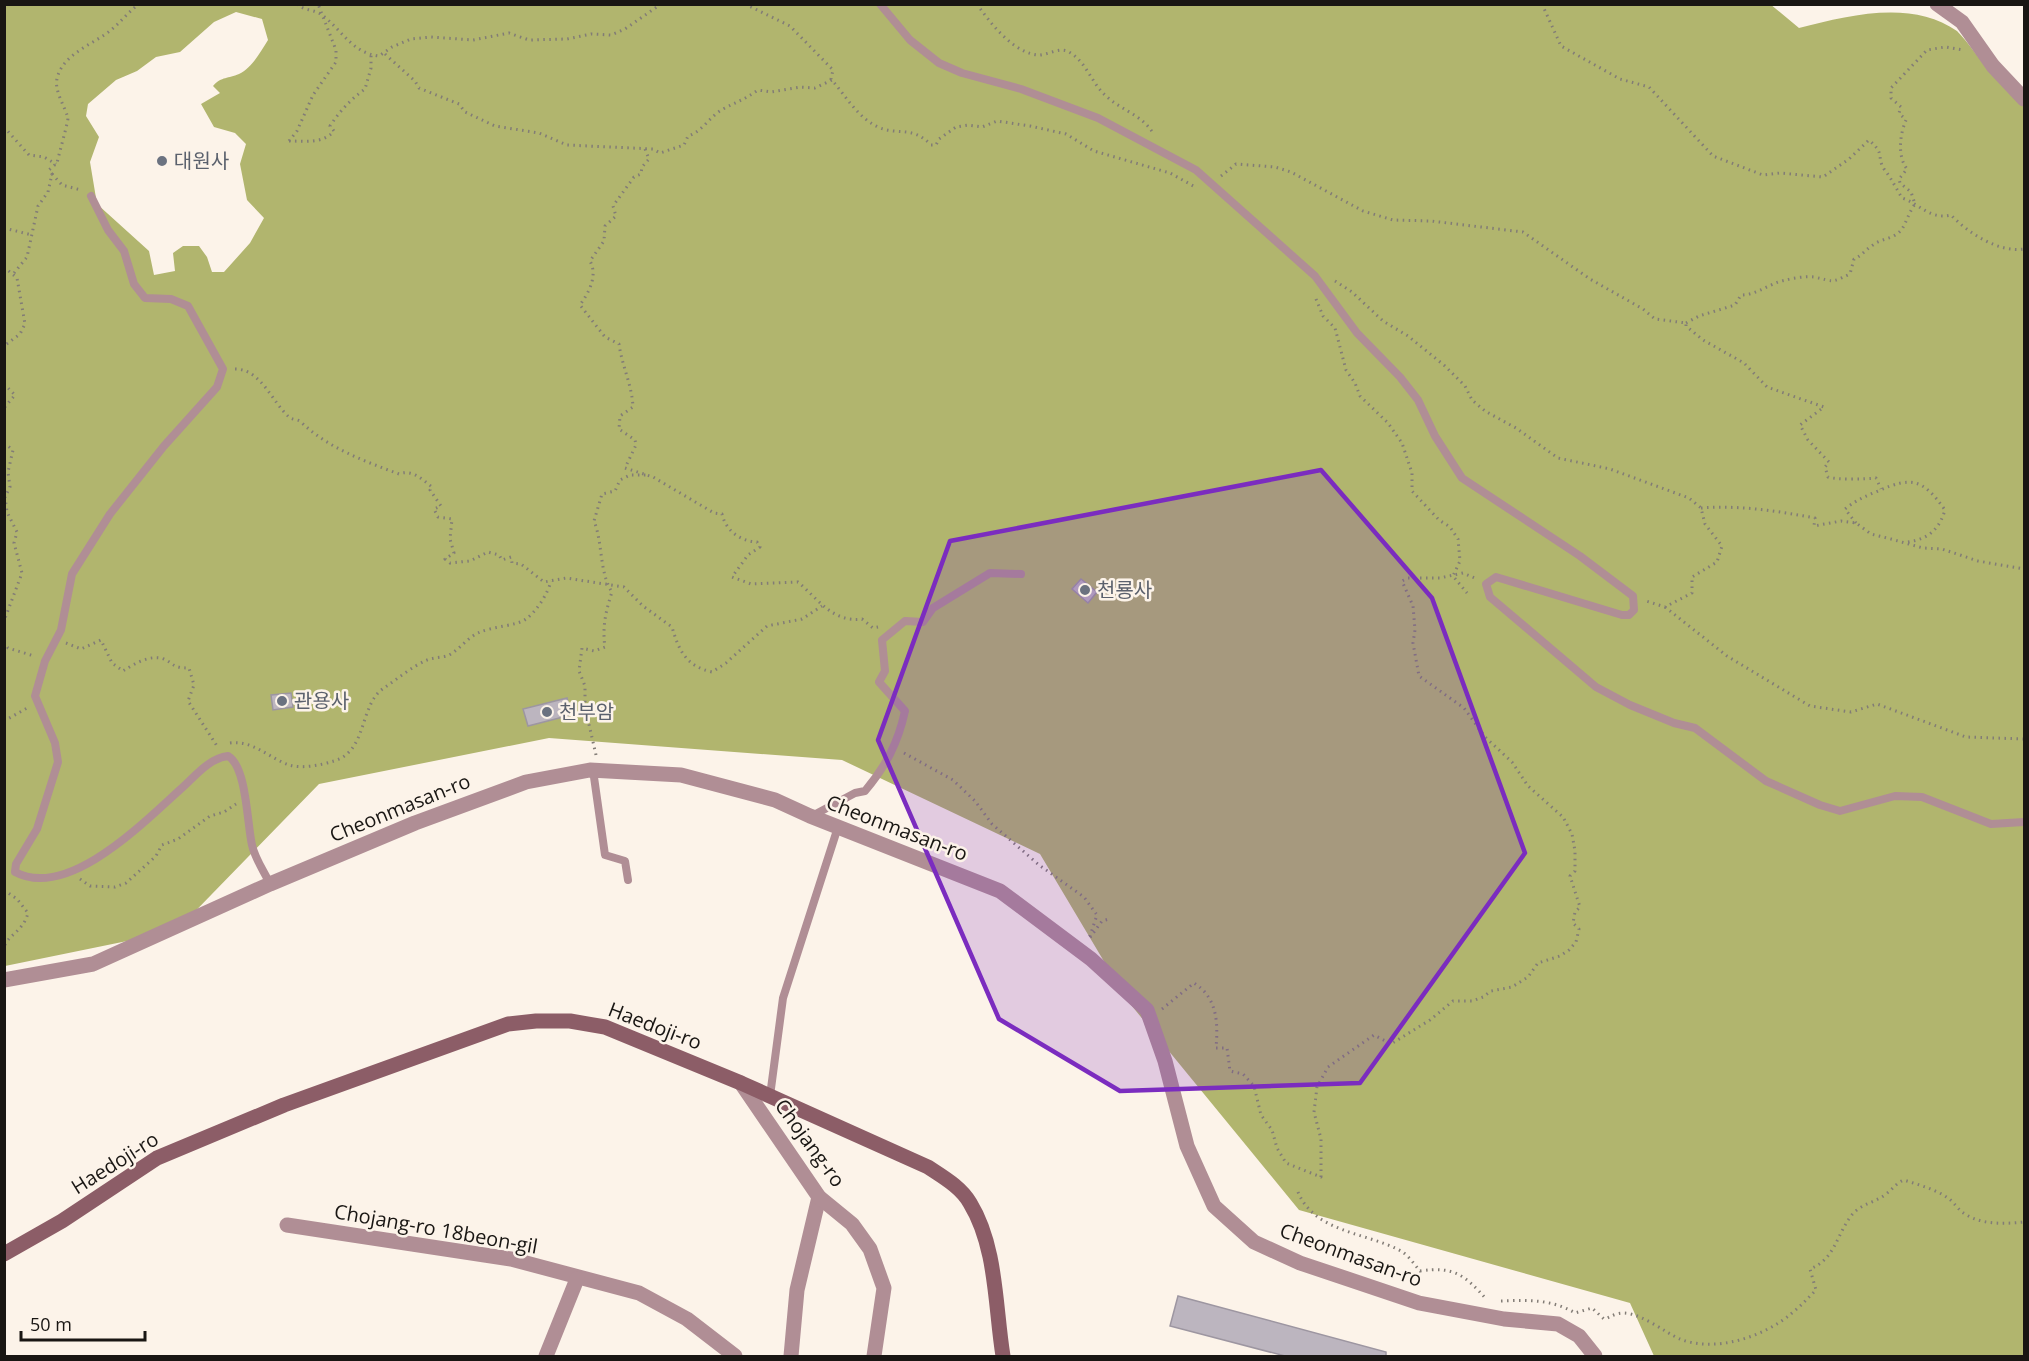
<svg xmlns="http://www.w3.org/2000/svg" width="2029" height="1361" font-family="'Open Sans','Noto Sans KR',sans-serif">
<rect width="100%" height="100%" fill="#fcf3e9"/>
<!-- forest -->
<path fill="#b1b56e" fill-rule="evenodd" d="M1770,4L1799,28C1851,14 1914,0 1957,31C1969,43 1978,58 1989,70C1999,81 2013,90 2024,100V1356H1654L1630,1303L1299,1210L1127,1000L1040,854L842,760L549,738L319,784L176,931L5,966V5ZM236,12L262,19L268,40C261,51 252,68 239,74C228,79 222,76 213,86L220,93L201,104L214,127L235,133L246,144L240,164L247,200L264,218L250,243L224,272H212L207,257L199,246H183L173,253L175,271L154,275L149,251L97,204L90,162L99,137L86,116L88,104L116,80L137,71L156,57L180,52L214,22Z"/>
<!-- building -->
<g fill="#bcb5bf" stroke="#9d96a1" stroke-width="1.5">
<polygon points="1081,579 1097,592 1088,603 1072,589"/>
<polygon points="291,693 293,707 273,710 271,695"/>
<polygon points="567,698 571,715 528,726 523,709"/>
<polygon points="1178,1296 1386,1352 1386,1356 1285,1356 1170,1326"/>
</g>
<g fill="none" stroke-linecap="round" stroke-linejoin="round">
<!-- path -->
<g stroke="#827c76" stroke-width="3" stroke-dasharray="1.5 4.5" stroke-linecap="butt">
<path d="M297,4C304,11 314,9 322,15C342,30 352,53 379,56L392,47L411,39L431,37L473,40L509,33L529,40L567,39L591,34L611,35L625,29L661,4"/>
<path d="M745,4L790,26L833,70L831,79C846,96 857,117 878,127C898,136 912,125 931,145H936L939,139L956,127L968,125L982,127L997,121L1030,126L1066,134L1094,151L1170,173L1197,188"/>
<path d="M977,4C990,23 1015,55 1040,55C1049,54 1059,48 1067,51C1086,60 1091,83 1106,96C1121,110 1142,115 1153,133"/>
<path d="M1542,4L1561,46L1620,79L1649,87L1713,156L1763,175L1780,173L1823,177L1849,159L1869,140C1886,155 1876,156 1884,169C1891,178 1896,188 1902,198C1920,204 1930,220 1951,215C1968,233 1999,253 2024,249"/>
<path d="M385,54L415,81L419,88L459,104L465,112L495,126L539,133L567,145L653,149L660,153L684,145L688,136C702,132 710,116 723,109C736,102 744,100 758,90L771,92L800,87L815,88L832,80"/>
<polyline points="4,127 29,155 44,157 56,164"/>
<polyline points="289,141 297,131 313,95 336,62 336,50 318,4"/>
<path d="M289,141C305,141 323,144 334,131L330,126C339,112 351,99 365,89L371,68V55"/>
<path d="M645,149L649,159L642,167L641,174L634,177L613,206L616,216L605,226L604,241L590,261C598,276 589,292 580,305L605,337L619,344C622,366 632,385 633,407L620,416L619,429L635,440L636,445L625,468L653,477L714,513L722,514C726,531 740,541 757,542L760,547L748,555L732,577L751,584L798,582C818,599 833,623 862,619L873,628L878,627"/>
<polyline points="52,174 62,185 81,190"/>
<path d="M1221,176L1236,164L1275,167L1291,172L1363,211L1393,220L1431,221L1523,232L1590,279L1643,309L1655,319L1686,323V326L1703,340L1744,363L1767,387L1824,407L1800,425L1808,440L1829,462L1825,467L1828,477C1836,480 1866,479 1876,478L1881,489"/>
<polyline points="4,228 32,235"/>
<polyline points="4,267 17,278 25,324 20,334 4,346"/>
<path d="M14,273L27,257L38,206L48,192L52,174L49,170L57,163C59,154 68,122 68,118C65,107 54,90 57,79C62,54 94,44 111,30C121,22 128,12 139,4"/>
<polyline points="1335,281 1352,292 1383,321 1408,336 1445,366 1465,386 1472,400 1485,411 1516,428 1558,458 1610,469 1689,498 1701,508 1705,524 1722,546 1717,562 1692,577 1692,593 1665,607 1646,601"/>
<polyline points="1316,299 1323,316 1335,328 1346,370 1355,383 1360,396 1388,423 1402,443 1412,473 1412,491 1439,520 1450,527 1458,539 1460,561 1453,576 1467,593"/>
<path d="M1686,323L1699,316L1735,305L1741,295C1758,295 1769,283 1786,280C1793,278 1806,276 1814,277C1834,281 1829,284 1850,274L1854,259C1863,255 1865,250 1873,245C1882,238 1895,239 1902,229C1907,221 1909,212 1915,204L1911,192L1900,183L1899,179L1907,169C1897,156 1900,134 1906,120L1899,113L1901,107L1891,98V88L1927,50L1945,47L1963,50"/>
<path d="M235,369C261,369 272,402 289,417C292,420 298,419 301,422C328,448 364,461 399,474C412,469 422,479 432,487L430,490L441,506L434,509L438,517L452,519L450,539L454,553L445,559L450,563L470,561L488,552L499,555L502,560L511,557L512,563L521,564L544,582L566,578L624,587L643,606L672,627C679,651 686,666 712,672L726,663L767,626L802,619L822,606"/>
<polyline points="4,384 15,395 4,408"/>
<polyline points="4,443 13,450 8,472 10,487 5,497 7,512 17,532 14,543 22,573 4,621"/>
<path d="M1701,508C1740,505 1777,511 1815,518L1814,526L1841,521L1856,523L1871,534L1891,539L1923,548L1942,549L1978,561L2024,569"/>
<path d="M1856,523L1845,509C1856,500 1866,496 1878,491C1912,476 1923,479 1945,510C1939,530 1928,539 1908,542"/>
<polyline points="1665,607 1727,656 1810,706 1851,712 1877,704 1966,737 2024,739"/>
<polyline points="4,642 8,648 34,656"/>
<path d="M66,643L81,649L101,640L112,663L123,671C134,664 150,654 164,659C175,664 172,668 189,668L194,685L188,701L217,746"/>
<polyline points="4,721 29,707"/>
<path d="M230,743C253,740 269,758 289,765C303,769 321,765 334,761C368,751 359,704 384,688C397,679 413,666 427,660C434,657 443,658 449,655C460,649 467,638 478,633C493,626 517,626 526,619C537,611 548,593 551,581"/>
<polyline points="904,753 953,780 975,801 992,824 1039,865 1084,897 1097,915 1089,939 1102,921 1109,919"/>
<path d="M596,755L585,707V686L579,671L582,648L594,651L605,647C602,627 606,610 612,592C599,572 603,543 594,521L602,494L615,491L620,480L630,475H646"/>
<polyline points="80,879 90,886 115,887 126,883 156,856 162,845 178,839 210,816 224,812 236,804"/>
<path d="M4,890L17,899L28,913C23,932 7,935 4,948"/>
<path d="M1162,1009L1194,983C1218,998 1218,1024 1216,1048H1227L1230,1071L1243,1074L1254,1086L1261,1115L1272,1130L1277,1148L1286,1163L1321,1177V1139L1314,1112L1317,1087L1328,1067L1374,1035L1391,1044L1430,1020L1453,1001H1472L1483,997L1491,991L1512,987L1528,977L1538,963L1560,956L1569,950L1576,942L1579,929L1573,923L1575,912L1580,907L1570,876L1575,871V851L1572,834L1563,817L1528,786L1512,762L1485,737L1464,708L1419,676L1413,643L1415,630L1413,606L1402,581L1408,578H1440L1463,573L1477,579"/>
<path d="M1298,1192C1315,1233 1366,1232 1401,1251C1408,1255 1414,1264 1420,1271C1454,1266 1465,1275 1487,1300"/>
<path d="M1501,1301C1527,1300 1552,1299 1575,1313L1592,1308L1604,1319C1609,1318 1612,1315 1617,1314C1636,1308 1665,1333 1680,1339C1715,1353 1764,1337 1792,1313C1801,1306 1808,1298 1816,1290L1810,1269C1835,1259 1836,1236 1851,1216C1861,1203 1875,1203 1886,1194C1893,1189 1896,1183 1904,1180C1919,1185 1935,1189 1948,1198C1954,1202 1958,1210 1965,1214C1982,1225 2005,1224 2024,1222"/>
</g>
<!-- service -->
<g stroke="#b08e95" stroke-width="8">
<polyline points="880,4 910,40 939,63 962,73 1021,89 1098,118 1196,170 1315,276 1357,333 1400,377 1418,400 1435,436 1462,478 1580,556 1633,596 1634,610 1629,615 1622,615 1496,577 1486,584 1490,597 1596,687 1630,705 1674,723 1695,728 1766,781 1820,805 1840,811 1895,796 1922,797 1991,824 2024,822"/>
<path d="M91,196L108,230L124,251L134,284L145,298L171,299L188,306L223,369L217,387L164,446L110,514L72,574L61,630L45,661L35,696L55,743L58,762L37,829L16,864L15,872C69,901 147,819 183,787C196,775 210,758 228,756C247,767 247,824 252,845C255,859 264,871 270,884"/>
<polyline points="593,770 605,855 625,861 628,880"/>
<path d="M812,816L855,793L865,791C886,766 898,743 905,711L879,682L885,671L882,640L905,621L923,622L933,608L990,573L1021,574"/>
<polyline points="770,1096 783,998 838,827"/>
</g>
<!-- minor -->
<g stroke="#b08e95" stroke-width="15">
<polyline points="287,1225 511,1259 639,1293 687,1319 735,1356"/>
<polyline points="546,1356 577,1279"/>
<polyline points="791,1356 797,1290 819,1197"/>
</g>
<!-- tertiary -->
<g stroke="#b08e95" stroke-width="15">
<polyline points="1937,4 1962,22 1993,66 2024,99"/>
<polyline points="4,980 93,964 270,884 415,823 526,782 590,770 681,775 775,800 810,816 1000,891 1091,959 1147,1010 1165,1061 1187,1146 1214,1206 1254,1242 1300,1263 1419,1303 1504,1319 1558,1324 1579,1336 1595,1356"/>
<polyline points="741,1083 819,1197 852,1224 870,1249 884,1288 874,1356"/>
</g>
<!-- secondary -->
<path stroke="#8c5d67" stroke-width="15" d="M4,1254L62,1221L157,1158L284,1105L508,1024L536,1021H570L605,1027L741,1083L928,1167C943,1177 961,1187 970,1203C997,1247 995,1307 1003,1356"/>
</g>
<!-- marked area -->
<path fill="#7b2cbf" fill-opacity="0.2" stroke="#7b2cbf" stroke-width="4.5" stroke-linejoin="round" d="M1321,470L1432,598L1525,853L1360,1083L1120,1091L999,1019L878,740L950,541Z"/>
<!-- markers -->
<g fill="#6b7280" stroke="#fcf3e9" stroke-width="2">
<circle cx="162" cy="161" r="6"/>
<circle cx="1085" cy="590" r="6"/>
<circle cx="282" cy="701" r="6"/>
<circle cx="547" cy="712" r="6"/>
</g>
<g text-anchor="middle" stroke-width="5" stroke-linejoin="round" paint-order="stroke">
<!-- worship labels -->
<g font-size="20" fill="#5b616d" stroke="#fcf3e9" text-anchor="start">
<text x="174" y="168">대원사</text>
<text x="1097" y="597">천룡사</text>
<text x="294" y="708">관용사</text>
<text x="559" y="719">천부암</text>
</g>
<!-- street labels -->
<g font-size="20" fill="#191613" stroke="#fcf3e9">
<text transform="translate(400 808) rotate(-22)" y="7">Cheonmasan-ro</text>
<text transform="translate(897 828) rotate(21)" y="7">Cheonmasan-ro</text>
<text transform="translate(655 1026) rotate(21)" y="7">Haedoji-ro</text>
<text transform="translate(810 1143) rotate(54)" y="7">Chojang-ro</text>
<text transform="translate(115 1163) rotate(-32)" y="7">Haedoji-ro</text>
<text transform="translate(436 1229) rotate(10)" y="7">Chojang-ro 18beon-gil</text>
<text transform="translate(1351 1255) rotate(20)" y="7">Cheonmasan-ro</text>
</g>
</g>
<!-- border -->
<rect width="2029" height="1361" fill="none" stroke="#191613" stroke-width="12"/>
<!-- scale -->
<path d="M21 1331v9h124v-9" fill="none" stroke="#191613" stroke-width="3"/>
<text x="30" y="1331" font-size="18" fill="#191613" stroke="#fcf3e9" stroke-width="4.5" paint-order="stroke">50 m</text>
</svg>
